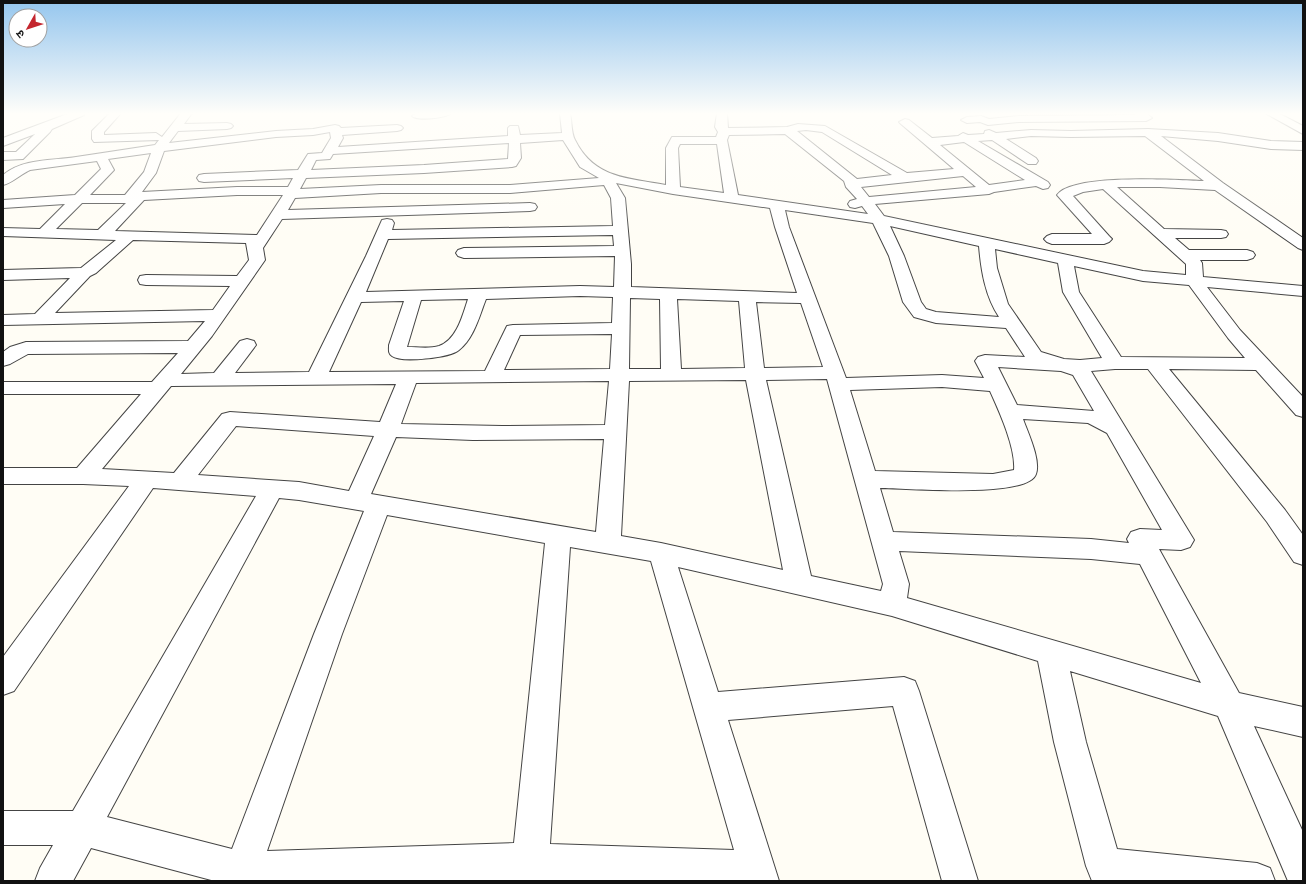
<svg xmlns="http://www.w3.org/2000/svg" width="1306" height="884" font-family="'Times New Roman','Noto Sans Devanagari',serif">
<rect width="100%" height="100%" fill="#fffdf5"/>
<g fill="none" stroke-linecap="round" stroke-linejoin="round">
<defs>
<g id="minor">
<polygon points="70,113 85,113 84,115 52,129 50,132 23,159 3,160 3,152 16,152 35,134 3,146 3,138"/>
<path d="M110,113H121L104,132V135L156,133L162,137L181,113H192L184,124L227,123L231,124L233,126L231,128L227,129L178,131L169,143L276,131L313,129L335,125L339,126L341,128L397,125L401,126L403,128L401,130L397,131L342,135L343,138L338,147L508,136V128L510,126H518L520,135L562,133L560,113H570C572,121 571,133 575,140C594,179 629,178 666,185V148L672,137H716L718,132L715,127L717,113H727L728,128L787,127L798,124L825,126L907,173L954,169L901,124L899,122L905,119L909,120L932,138L958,136L963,133L968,135L984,134L985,131L989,130L996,133L1031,130L1071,131L1148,129L1218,133L1271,141L1303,142V150L1271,149L1218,141L1161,136L1223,183L1303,238V250L1298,248L1215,190L1160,187H1117L1164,229L1221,230L1226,231L1228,234L1226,237L1221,238H1175L1189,250H1247L1253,252L1255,255L1253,258L1247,260H1200L1202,263L1203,277L1303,286V296L1207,287L1240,330L1303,397V417L1296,415L1256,370L1169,369L1285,510L1303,535V565L1294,562L1267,522L1148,369H1115L1091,371L1194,540L1190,547L1181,550L1159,549L1239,693L1303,707V737L1254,726L1303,832V881H1288L1218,716L1070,671L1086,742L1117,849L1257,863L1270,868L1275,881H1092L1086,866L1054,742L1038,661L892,616L678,567L718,692L904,677L915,681L919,691L978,881H942L893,706L728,720L779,881L547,880V881H511V880L215,881L91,848L73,881H35L40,868L53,845H3V811H73L256,496L153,488L14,691L3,695V657L129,486L83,484H3V468H77L141,394H3V382H152L178,353L28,354L10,364L3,366V352L10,347L26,342L188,341L205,321L3,325V315L35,314L70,278L3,280V270L81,268L116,240L3,236V228L40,229L65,204L3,208V200L75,195L101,169L97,161L30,170C21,174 12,183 3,185V175C24,158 51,161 76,157C103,153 129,149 155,145L159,140L94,142L92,139V131ZM806,130L822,132L892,175L857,179L797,131ZM330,132L331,138L322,153L308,154L298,170L204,174L199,175L197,178L199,181L204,182L293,178L288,187H237L142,192L156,173L164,151L276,137L313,135ZM785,134L844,181L846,187L857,199L850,201L848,204L850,207L855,208L862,206L868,214L738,195L727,140L729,135ZM1031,136L1071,137L1145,136L1204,181C1177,180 1072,173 1057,195L1092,234H1052L1047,236L1044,239L1047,242L1052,244H1104L1109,242L1112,239L1109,236L1073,196L1083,192L1103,189L1186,264V275L1143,271L884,216L875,204L989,194L994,192L1036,186L1043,189L1048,188L1050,185L1048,182L978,141L992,140L1028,164H1036L1038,161L1036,158L1006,139ZM563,140L580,167L599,178L510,185H381L300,189L306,178L424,173L512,167L516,166L521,158L520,143ZM964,142L1025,180L989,185L940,145ZM509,143L508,159L424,165L311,170L316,160L330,159L333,154ZM680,144H717L724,193L680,187L678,148ZM151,153L144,172L125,195H90L114,170L108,159ZM963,176L976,187L869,197L861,187ZM616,183L673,194L770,208L775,227L797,293L631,287V264L625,198ZM604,185L611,198L613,226L392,230L394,223L392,220L387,219L382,220L366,256L309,372L235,373L256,345L254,341L247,339L240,341L214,373L181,374L212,336L265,260L263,248L282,219L530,211L535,210L537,207L535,204L530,203L288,210L295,198L381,193H510ZM237,195H283L257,235L115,231L144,200ZM82,203H126L98,230L56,229ZM785,210L873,223L889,256L903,302L914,317L936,323L1006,328L1025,357L985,355L978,357L975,361L984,378L942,375L846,378L789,227ZM890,226L979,246C981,270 985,296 999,317L936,312L926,309L921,302L904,256ZM613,235L614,246L464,248L458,250L456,253L458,256L464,258L615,256L614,287L580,286L366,292L388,239ZM133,240L246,243L249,260L237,276L146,275L140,276L138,280L140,284L146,285L230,286L213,310L55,313L90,276L96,273ZM995,249L1058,263L1063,292L1102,358L1080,360L1064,359L1041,352L1008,304L997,268ZM1074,266L1143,281L1189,285L1228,338L1245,358L1121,357L1079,292ZM580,296L613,297L612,323L513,325L507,326L485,371L329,372L361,302L404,301L389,345C389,350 388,353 392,356C401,363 450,358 459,350C474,338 479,317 486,299ZM630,298L660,299L661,369H629ZM468,299C463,314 457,340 439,346C429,349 417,347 407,347L421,300ZM677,299L739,301L745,368L681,369ZM756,302L801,303L823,367L764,368ZM612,334L610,369L504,370L520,335ZM998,367L1061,371L1073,375L1094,411L1017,405ZM827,379L883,584L881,591L811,576L766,380ZM746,380L783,570L661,543L621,536L629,381ZM609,381L605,425L502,426L401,424L416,383ZM396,384L380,422L230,412L222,414L174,473L102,469L171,386ZM942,387L990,391C999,411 1016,448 1014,470L993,474L875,471L850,390ZM1023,419L1088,423L1107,433L1162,530L1140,529L1131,532L1127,539L1129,543L1091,539L893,532L880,488C905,488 1028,499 1036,474C1041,460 1028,433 1023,419ZM236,426L374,436L349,491L299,482L198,475ZM396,437L473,440L604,439L596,532L371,494ZM279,498L299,500L364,511L314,634L232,849L107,817ZM387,515L545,543L514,843L267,851L342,634ZM570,547L651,561L734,850L550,844ZM899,551L1091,559L1140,564L1201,683L907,598L909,584Z"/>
<path d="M416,113H451C447,118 417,121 412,116Z"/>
<polygon points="1134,113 1146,113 1152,118 1146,121 1019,122 988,125 980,122 967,123 961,120 967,117 981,116 989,119 1019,116 1135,115"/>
<polygon points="1265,113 1278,113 1303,126 1303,134"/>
</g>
</defs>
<!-- minor casing -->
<use href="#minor" stroke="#444" stroke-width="2"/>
<!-- minor -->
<use href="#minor" fill="#fff" fill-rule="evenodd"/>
</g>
<!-- sky -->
<linearGradient id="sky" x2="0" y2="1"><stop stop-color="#95c6ee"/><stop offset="0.48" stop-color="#fffefa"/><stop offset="1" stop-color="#fffefa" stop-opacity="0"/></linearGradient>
<rect width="1306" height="237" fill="url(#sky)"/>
<!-- border -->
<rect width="1306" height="884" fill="none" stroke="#111111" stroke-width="8"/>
<!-- north arrow -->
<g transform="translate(28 28) rotate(231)"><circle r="19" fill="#ffffff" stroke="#a0a0a0"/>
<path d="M0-3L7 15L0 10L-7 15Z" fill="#c4262e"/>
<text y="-6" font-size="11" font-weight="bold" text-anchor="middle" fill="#111111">उ</text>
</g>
</svg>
